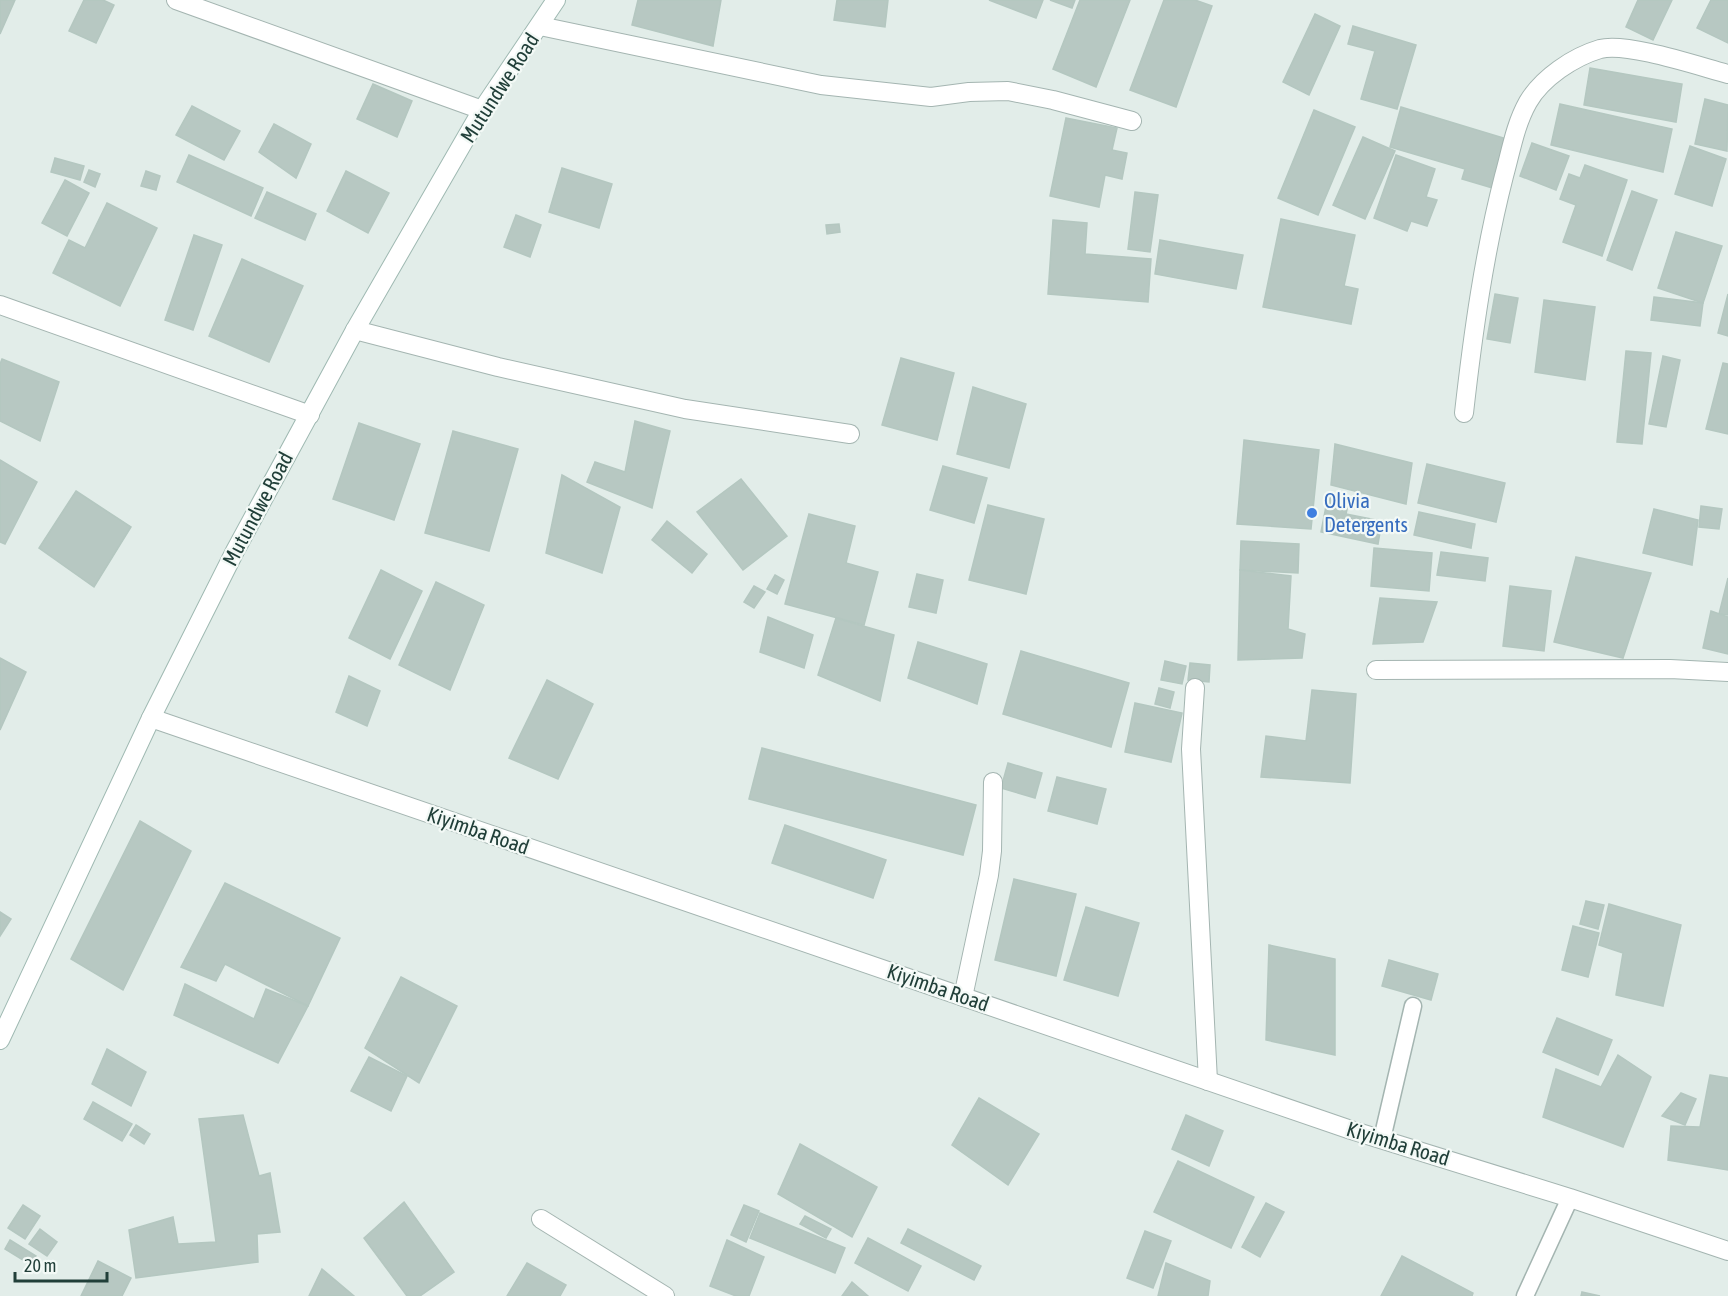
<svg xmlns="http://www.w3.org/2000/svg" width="1728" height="1296" font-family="'Asap Condensed',sans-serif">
<rect width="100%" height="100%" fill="#e2ede9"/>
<!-- building -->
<g fill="#b7c8c2" stroke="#b4c7c0" stroke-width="1.5">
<polygon points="0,0 15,0 0,34"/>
<polygon points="84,0 103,0 114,5 96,43 69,31"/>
<polygon points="638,0 721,0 713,46 632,25"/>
<polygon points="837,0 888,0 885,27 834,20"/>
<polygon points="989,0 1043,0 1036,18"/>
<polygon points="1050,0 1075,0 1072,8"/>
<polygon points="1080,0 1130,0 1096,87 1053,69"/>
<polygon points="1164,0 1195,0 1212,6 1176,107 1130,90"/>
<polygon points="1638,0 1672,0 1653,40 1626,27"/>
<polygon points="1711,0 1728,0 1728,43 1697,28"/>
<polygon points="1315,14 1340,26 1309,95 1283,82"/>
<polygon points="1353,26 1416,45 1397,109 1361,99 1375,51 1348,44"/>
<polygon points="1590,68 1682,84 1676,122 1584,105"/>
<polygon points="373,84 412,101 397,137 357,119"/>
<polygon points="1705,99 1728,105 1727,151 1695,144"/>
<polygon points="1560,104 1672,129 1663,172 1551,145"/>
<polygon points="192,106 240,131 224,160 176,135"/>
<polygon points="1401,107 1510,140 1496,189 1462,179 1465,169 1390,147"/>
<polygon points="1314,110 1355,127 1318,215 1278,198"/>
<polygon points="1066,118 1117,128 1112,150 1127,153 1122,179 1105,175 1099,207 1050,196"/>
<polygon points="274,124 311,144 296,178 259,152"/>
<polygon points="1363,137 1395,151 1365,219 1333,205"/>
<polygon points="1532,143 1569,156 1556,190 1520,176"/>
<polygon points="1690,146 1726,159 1712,206 1675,194"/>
<polygon points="189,155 263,188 251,216 177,182"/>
<polygon points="1396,155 1435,169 1426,197 1437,200 1427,226 1411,221 1407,231 1374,218"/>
<polygon points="55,158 84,166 80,180 51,172"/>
<polygon points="1585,165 1627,180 1602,256 1563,242 1576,205 1560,199 1569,174 1580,178"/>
<polygon points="562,168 612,184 599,228 549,212"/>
<polygon points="89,170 100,174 95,187 84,182"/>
<polygon points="146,171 160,176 156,190 141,186"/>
<polygon points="346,171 389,193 368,233 327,211"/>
<polygon points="65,180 89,193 67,236 42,223"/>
<polygon points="1632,191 1657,200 1632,270 1607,260"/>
<polygon points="267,192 316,214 305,240 255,218"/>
<polygon points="1135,192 1158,195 1150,252 1128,249"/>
<polygon points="107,203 157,228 120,306 53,273 69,240 85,248"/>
<polygon points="516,215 541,225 530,257 504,247"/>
<polygon points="1281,219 1355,235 1344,286 1358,289 1351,324 1263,307"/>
<polygon points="1053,220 1087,223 1085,254 1151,259 1148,302 1048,294"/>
<polygon points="839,224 840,232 827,234 826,225"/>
<polygon points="1676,232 1722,246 1703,303 1658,288"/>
<polygon points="194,235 222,245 193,330 165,320"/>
<polygon points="1160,240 1243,255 1236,289 1155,274"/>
<polygon points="242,259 303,286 269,362 209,336"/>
<polygon points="1495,294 1518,298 1510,343 1487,339"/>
<polygon points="1728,294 1728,336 1718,333"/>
<polygon points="1654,297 1703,303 1700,326 1651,320"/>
<polygon points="1544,300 1595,307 1585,380 1535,372"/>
<polygon points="1626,351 1651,353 1642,444 1617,442"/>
<polygon points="1663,356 1680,360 1666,427 1649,424"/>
<polygon points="901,358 954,373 937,440 882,425"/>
<polygon points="2,359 59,382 40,441 0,421 0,364"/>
<polygon points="1723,363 1728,364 1728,434 1706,429"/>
<polygon points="973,387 1026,404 1009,468 957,454"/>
<polygon points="635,421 670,431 652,508 587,482 595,462 625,472"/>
<polygon points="359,423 420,444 394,520 333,499"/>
<polygon points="453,431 518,449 489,551 425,533"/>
<polygon points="1244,440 1319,450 1311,529 1237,524"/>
<polygon points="1335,444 1412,463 1406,504 1331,485"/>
<polygon points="0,460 37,482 5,544 0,542"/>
<polygon points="1427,464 1505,483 1496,522 1418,503"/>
<polygon points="943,466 987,478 974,523 930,510"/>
<polygon points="562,475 620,507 602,573 546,553"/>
<polygon points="741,479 787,536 743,570 697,512"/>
<polygon points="76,491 131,527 94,587 39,548"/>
<polygon points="1328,496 1349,500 1346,514 1382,521 1378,544 1321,532"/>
<polygon points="988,505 1044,519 1026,594 969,580"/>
<polygon points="1701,506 1722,509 1719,529 1699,527"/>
<polygon points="1654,509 1698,520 1692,565 1643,553"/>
<polygon points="1419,512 1475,524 1471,548 1414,535"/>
<polygon points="809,514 855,526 846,563 878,572 864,625 785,604"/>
<polygon points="667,521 707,554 692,573 652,540"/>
<polygon points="1241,541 1299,544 1298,573 1240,570"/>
<polygon points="1374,548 1432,553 1429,591 1371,586"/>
<polygon points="1441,552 1488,558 1485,581 1437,575"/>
<polygon points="1576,557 1651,573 1623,658 1554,642"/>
<polygon points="381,570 422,591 390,659 349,638"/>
<polygon points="1240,570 1291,576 1288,629 1305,634 1302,658 1238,660"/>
<polygon points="917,574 943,580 936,613 909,607"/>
<polygon points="775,575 784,580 777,594 767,589"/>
<polygon points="1728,578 1728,615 1719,614"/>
<polygon points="436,582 484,605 450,690 399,665"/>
<polygon points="754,586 765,592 754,608 744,602"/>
<polygon points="1510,586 1551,591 1544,651 1503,646"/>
<polygon points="1380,598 1437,602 1423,642 1373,644"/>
<polygon points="1711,611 1728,617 1728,654 1703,648"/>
<polygon points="768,617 813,635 804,668 760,652"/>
<polygon points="836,618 894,635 880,701 818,675"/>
<polygon points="918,642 987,664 977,704 908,678"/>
<polygon points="1021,651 1129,683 1111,747 1003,714"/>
<polygon points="0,658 26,672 0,730"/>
<polygon points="1165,661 1186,666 1182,684 1161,680"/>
<polygon points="1190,663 1210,665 1209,682 1188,680"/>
<polygon points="349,676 380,691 367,726 336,712"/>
<polygon points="547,680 593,704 558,779 509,758"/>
<polygon points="1159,688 1174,692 1170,708 1155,704"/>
<polygon points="1312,690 1356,694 1350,783 1261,777 1266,736 1306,741"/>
<polygon points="1135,703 1182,713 1171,762 1125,752"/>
<polygon points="762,748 976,805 963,855 749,799"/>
<polygon points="1008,763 1042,773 1035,798 1001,788"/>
<polygon points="1057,777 1106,789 1097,824 1048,811"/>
<polygon points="140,821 191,851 123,990 71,959"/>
<polygon points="785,825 886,860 873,898 772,863"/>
<polygon points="1014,879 1076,894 1056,976 995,960"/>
<polygon points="225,883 340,938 308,1006 225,964 216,981 181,967"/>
<polygon points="1586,901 1604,905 1598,929 1580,924"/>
<polygon points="1609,904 1681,925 1663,1006 1616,995 1623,953 1599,945"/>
<polygon points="1086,907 1139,923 1118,996 1064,980"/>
<polygon points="0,912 11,919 0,936"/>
<polygon points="1573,926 1599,933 1588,977 1562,970"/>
<polygon points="1269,945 1335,959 1335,1055 1266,1040"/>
<polygon points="1389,960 1438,974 1431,1000 1382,986"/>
<polygon points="401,977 457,1006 419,1083 365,1048"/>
<polygon points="185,984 254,1019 266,989 308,1006 278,1063 174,1015"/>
<polygon points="1557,1018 1612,1040 1598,1075 1543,1052"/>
<polygon points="107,1049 146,1072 131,1106 92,1084"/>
<polygon points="1618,1055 1651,1077 1623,1147 1543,1117 1556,1069 1601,1087"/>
<polygon points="369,1057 407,1076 391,1111 351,1091"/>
<polygon points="1710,1075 1728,1078 1728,1170 1668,1160 1671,1126 1700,1127"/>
<polygon points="1681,1093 1696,1099 1685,1125 1662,1116"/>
<polygon points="979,1098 1039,1134 1008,1185 952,1145"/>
<polygon points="93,1102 132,1124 122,1141 84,1119"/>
<polygon points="243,1115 259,1176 270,1173 280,1232 257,1234 258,1262 136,1278 129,1230 173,1217 178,1244 216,1242 199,1119"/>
<polygon points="1186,1115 1223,1131 1209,1166 1172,1149"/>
<polygon points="136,1125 150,1134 144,1144 130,1135"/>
<polygon points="800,1144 877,1187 852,1237 778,1194"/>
<polygon points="1178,1161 1254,1197 1231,1248 1154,1212"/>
<polygon points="404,1202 454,1272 420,1296 407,1296 364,1238"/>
<polygon points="1266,1203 1284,1212 1260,1257 1242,1247"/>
<polygon points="23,1205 40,1216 25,1239 8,1228"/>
<polygon points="744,1205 759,1211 746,1242 731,1235"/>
<polygon points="760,1213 845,1248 835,1273 750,1238"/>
<polygon points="805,1216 831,1229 826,1238 800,1224"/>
<polygon points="40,1229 57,1242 47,1256 29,1244"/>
<polygon points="908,1229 981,1266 974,1280 901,1243"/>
<polygon points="1145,1231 1171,1241 1153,1288 1127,1278"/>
<polygon points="868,1238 921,1266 908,1291 855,1263"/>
<polygon points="10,1240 36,1256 31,1265 5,1249"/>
<polygon points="727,1240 764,1257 749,1296 736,1296 710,1286"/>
<polygon points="1402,1256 1473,1293 1472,1296 1381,1296"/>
<polygon points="98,1261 131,1278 122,1296 81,1296"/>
<polygon points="527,1263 566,1285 560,1296 507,1296"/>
<polygon points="1166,1263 1210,1281 1208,1296 1158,1296"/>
<polygon points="322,1269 354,1296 309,1296"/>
<polygon points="852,1282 868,1296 842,1296"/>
<polygon points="1582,1292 1600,1296 1581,1296"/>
</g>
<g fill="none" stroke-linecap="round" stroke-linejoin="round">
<defs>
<g id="service">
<polyline points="1382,1139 1413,1006"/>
<polyline points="1525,1296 1570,1198"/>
</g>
<g id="minor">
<polyline points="176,0 482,110"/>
<polyline points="540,26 821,85 931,97 969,92 1008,91 1053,100 1132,121"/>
<polyline points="0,305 310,415"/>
<polyline points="355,330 498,367 685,409 850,434"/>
<path d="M1464,413C1473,333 1484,254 1504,176C1511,151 1515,125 1528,102C1542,78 1573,57 1600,49C1627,42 1698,66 1728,74"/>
<polyline points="1376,670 1670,669 1728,672"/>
<polyline points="1195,688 1191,749 1208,1081"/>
<polyline points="963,997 989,875 992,851 993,782"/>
<polyline points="541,1219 665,1296"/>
</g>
<polyline id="tertiary" points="151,718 1351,1130 1570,1198 1728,1251"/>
<polyline id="secondary" points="0,1040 151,718 235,551 355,330 482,110 556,0"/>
</defs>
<!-- service casing -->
<use href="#service" stroke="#a4b5b1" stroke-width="19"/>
<!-- minor casing -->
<use href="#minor" stroke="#a4b5b1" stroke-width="20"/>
<!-- tertiary casing -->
<use href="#tertiary" stroke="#a4b5b1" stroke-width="20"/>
<!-- secondary casing -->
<use href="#secondary" stroke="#9fb9b2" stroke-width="20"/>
<!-- service -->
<use href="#service" stroke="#fff" stroke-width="16"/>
<!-- minor -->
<use href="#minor" stroke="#fff" stroke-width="18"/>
<!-- tertiary -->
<use href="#tertiary" stroke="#fff" stroke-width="18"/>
<!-- secondary -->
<use href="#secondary" stroke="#fff" stroke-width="18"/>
</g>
<!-- markers -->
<circle fill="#3f7fe0" stroke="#f3f9f6" stroke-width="2" cx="1312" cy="513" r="6"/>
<g text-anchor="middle" stroke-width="4.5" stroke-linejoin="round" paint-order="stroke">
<!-- street labels -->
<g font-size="21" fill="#213f39" stroke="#f3f9f6">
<text transform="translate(500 88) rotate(-57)" y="7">Mutundwe Road</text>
<text transform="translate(258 509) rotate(-62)" y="7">Mutundwe Road</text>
<text transform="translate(478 831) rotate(19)" y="7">Kiyimba Road</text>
<text transform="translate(938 988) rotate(19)" y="7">Kiyimba Road</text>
<text transform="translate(1398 1144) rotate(17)" y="7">Kiyimba Road</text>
</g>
<!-- shop labels -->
<g font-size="21" fill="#366cbe" stroke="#f3f9f6" text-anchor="start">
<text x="1324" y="508">Olivia<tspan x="1324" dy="24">Detergents</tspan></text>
</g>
</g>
<!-- scale -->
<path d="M15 1272v9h92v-9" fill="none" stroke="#213f39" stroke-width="3"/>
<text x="24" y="1272" font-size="18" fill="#213f39" stroke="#f3f9f6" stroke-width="4.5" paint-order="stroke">20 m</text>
</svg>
